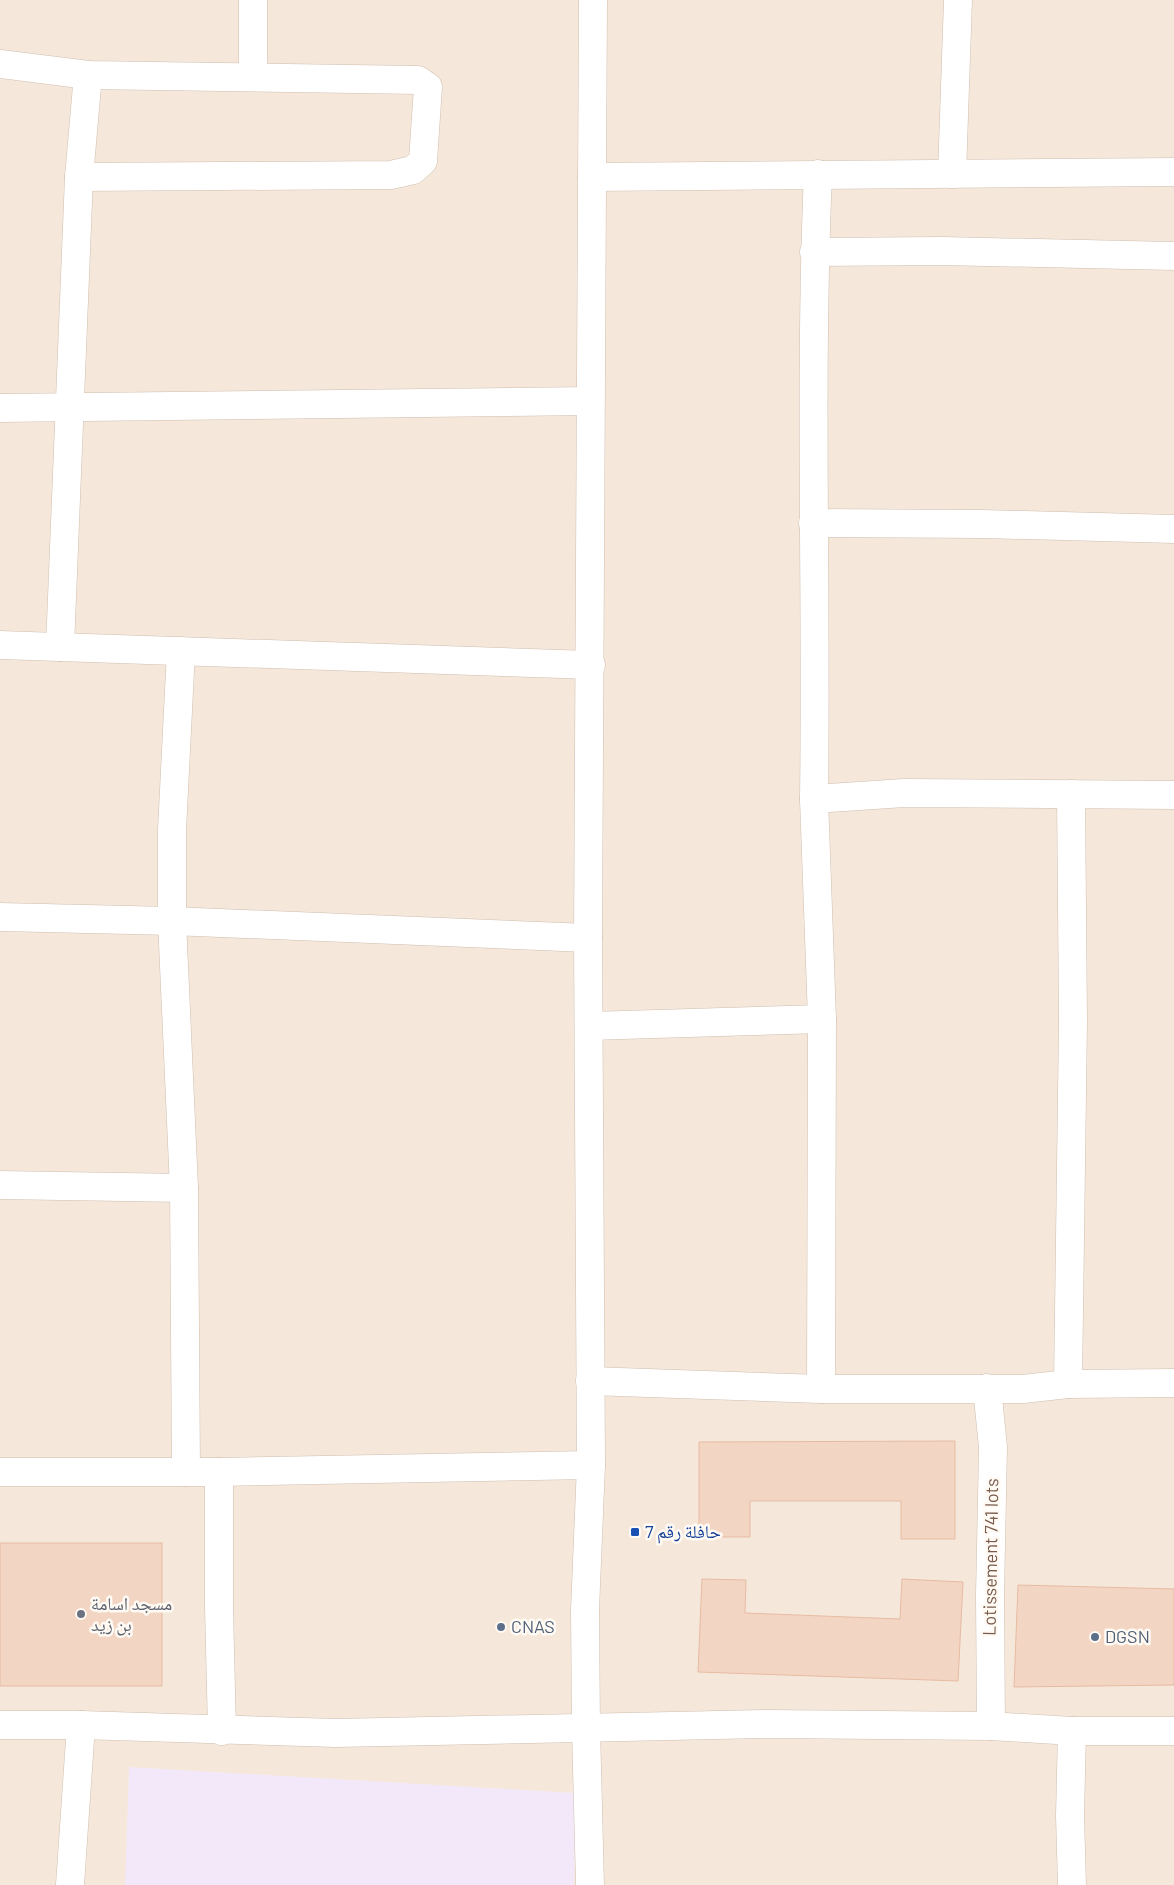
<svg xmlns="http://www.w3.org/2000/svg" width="1174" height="1885" font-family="Barlow,'Noto Naskh Arabic',sans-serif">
<rect width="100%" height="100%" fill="#fdf6ec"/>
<!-- residential -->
<rect fill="#f5e8da" x="0" y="0" width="1174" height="1885"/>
<!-- education -->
<polygon fill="#f3e8fa" points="129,1767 576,1793 574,1885 125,1885"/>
<!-- building -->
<g fill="#f3d5c3" stroke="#e6bba3">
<polygon points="955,1441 955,1539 901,1539 901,1501 750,1501 750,1537 699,1537 699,1442"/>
<rect x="0" y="1543" width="162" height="143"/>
<polygon points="702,1579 746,1580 745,1613 900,1619 902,1579 963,1582 958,1681 698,1672"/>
<polygon points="1018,1585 1174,1589 1174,1685 1014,1687"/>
</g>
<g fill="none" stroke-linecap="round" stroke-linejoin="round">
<defs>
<g id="minor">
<polyline points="253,0 253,76"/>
<polyline points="0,64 88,75 418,80 428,87 423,161 413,170 391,175 79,177 60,647"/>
<path d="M818,174C809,383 817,591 814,799L904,793L1174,795"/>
<polyline points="952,174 958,0"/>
<polyline points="79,177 88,75"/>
<polyline points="592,177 1174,172"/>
<polyline points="814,252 942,251 1174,256"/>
<polyline points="0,408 590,401"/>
<polyline points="813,523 983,524 1174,529"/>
<polyline points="0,645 591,665"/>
<polyline points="181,651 172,830 172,921 184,1188 186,1472"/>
<polyline points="814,799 822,1019 821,1389 1023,1389 1068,1384 1073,1021 1071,794"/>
<polyline points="0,917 172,921 588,938"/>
<polyline points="589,1026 822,1019"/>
<polyline points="0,1185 184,1188"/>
<polyline points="590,1381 821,1389"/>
<polyline points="1068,1384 1174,1383"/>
<polyline points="987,1388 993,1447 990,1596 991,1726"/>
<polyline points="0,1472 219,1472 591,1465"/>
<polyline points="219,1472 219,1607 222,1731"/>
<polyline points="0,1725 81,1725 336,1733 768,1724 991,1726 1072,1731 1174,1731"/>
<polyline points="1072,1731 1070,1816 1072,1885"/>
<polyline points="70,1885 81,1725"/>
<polyline points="590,1885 586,1728 585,1610 591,1465 588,938 593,0"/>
</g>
</defs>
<!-- minor casing -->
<use href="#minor" stroke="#d1beb0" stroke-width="29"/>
<!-- minor -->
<use href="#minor" stroke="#fff" stroke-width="28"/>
</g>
<!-- markers -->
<rect fill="#1a4fb4" stroke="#fffaf3" stroke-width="2" x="630" y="1527" width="10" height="10" rx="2.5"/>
<circle fill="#6b7280" stroke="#fffaf3" stroke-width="2" cx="81" cy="1614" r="5"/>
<g fill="#5c6f8a" stroke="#fffaf3" stroke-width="2">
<circle cx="501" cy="1627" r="5"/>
<circle cx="1095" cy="1637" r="5"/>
</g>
<g text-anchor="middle" stroke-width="5" stroke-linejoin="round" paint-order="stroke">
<!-- transit labels -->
<g font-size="18" fill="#164399" stroke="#fffaf3" text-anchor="start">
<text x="645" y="1538">حافلة رقم 7</text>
</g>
<!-- street labels -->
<g font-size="18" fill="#7a5c4d" stroke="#fffaf3">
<text transform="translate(991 1557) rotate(-89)" y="6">Lotissement 741 lots</text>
</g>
<!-- worship labels -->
<g font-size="18" fill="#5b616d" stroke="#fffaf3" text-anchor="start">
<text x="91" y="1610">مسجد اسامة<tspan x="91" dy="21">بن زيد</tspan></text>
</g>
<!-- service labels -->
<g font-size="18" fill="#4e5e75" stroke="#fffaf3" text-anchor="start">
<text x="511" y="1633">CNAS</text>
<text x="1105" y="1643">DGSN</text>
</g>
</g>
</svg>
